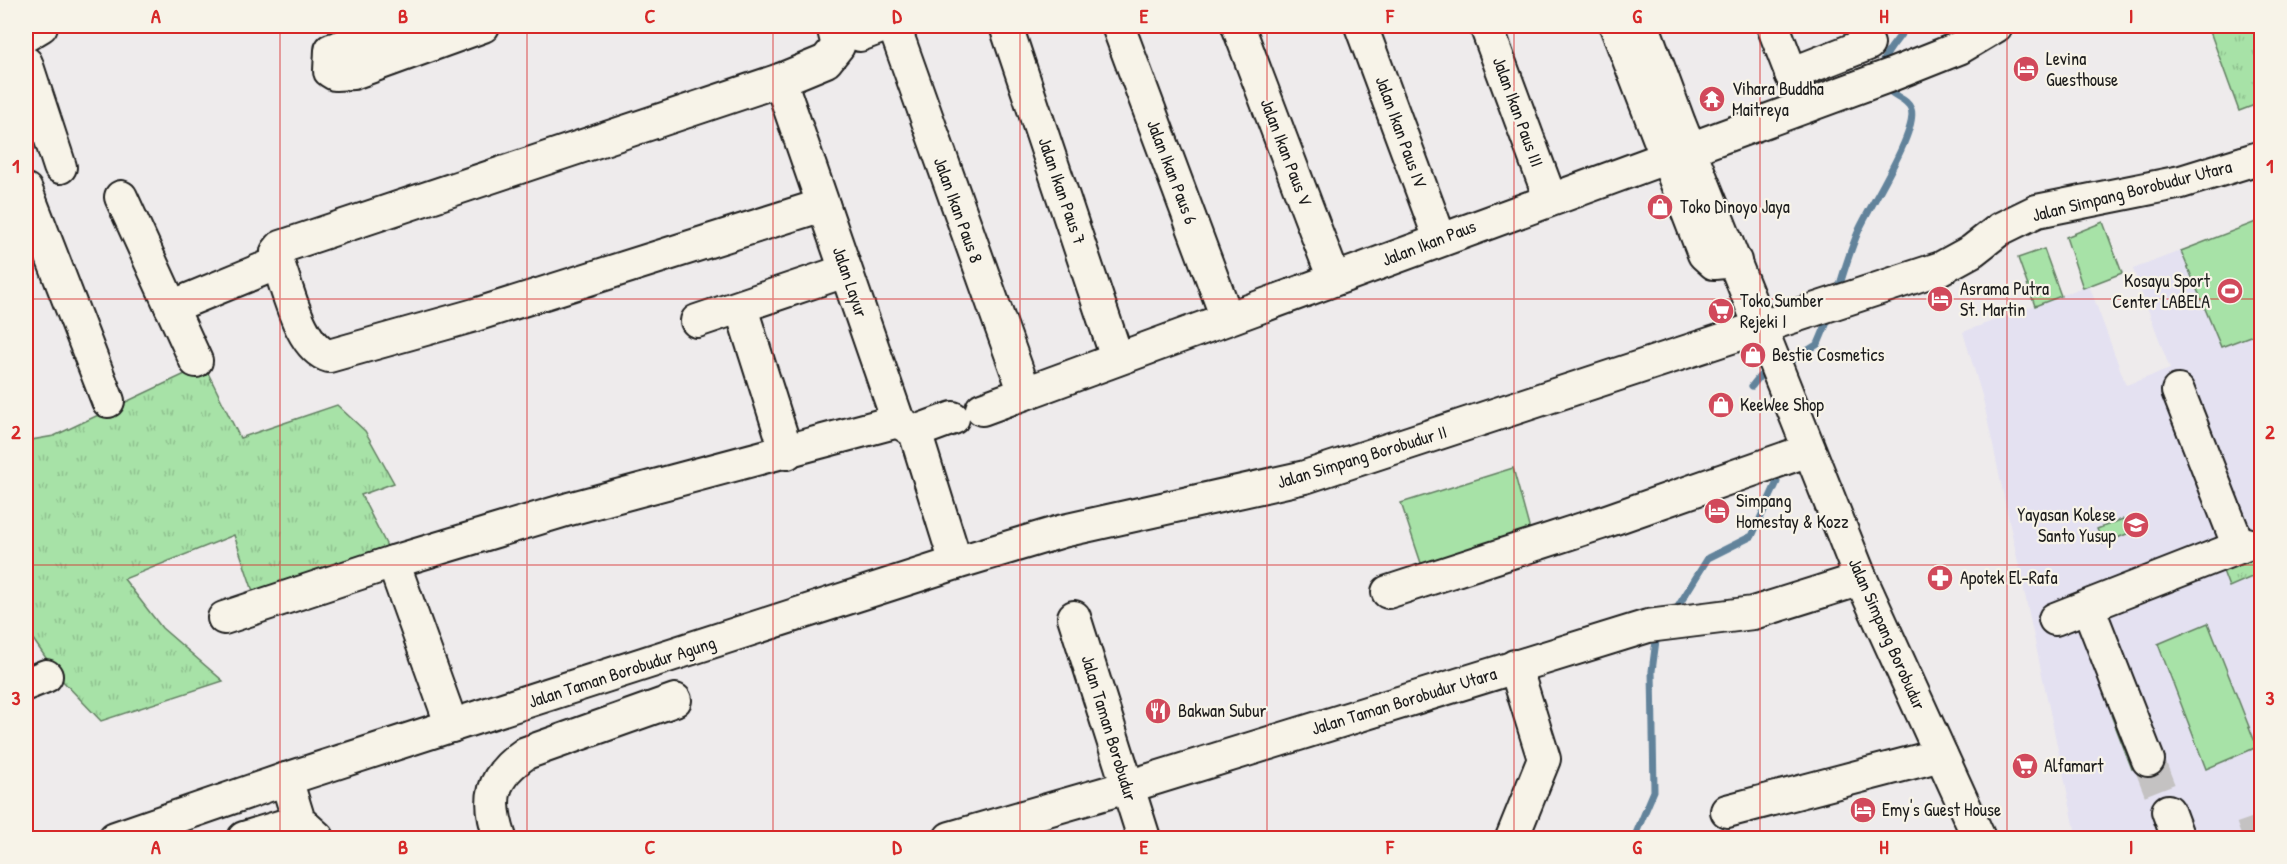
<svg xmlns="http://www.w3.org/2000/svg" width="2287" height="864" font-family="'Patrick Hand',sans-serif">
<defs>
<pattern id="grass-tufts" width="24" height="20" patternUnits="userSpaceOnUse" patternTransform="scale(1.5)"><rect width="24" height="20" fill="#a7e2a7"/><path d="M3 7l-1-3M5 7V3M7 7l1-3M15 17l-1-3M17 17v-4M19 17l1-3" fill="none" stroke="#8fc18f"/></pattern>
</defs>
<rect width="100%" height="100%" fill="#eeebec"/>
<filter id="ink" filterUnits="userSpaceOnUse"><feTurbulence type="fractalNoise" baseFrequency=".0167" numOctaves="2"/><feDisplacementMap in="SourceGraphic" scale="12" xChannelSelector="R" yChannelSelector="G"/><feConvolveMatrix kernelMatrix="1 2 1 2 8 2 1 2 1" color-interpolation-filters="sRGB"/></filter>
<g filter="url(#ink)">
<!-- built -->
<polygon fill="#e4e1f1" points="2261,220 2261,838 2077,838 1983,399 1963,332 2089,285 2126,385 2170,369 2133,269"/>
<!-- grass -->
<g fill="url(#grass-tufts)" stroke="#627f62" stroke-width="1.5">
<polygon points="2208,26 2261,26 2261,107 2260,103 2239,111"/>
<polygon points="204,365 240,438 337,405 365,431 394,483 361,495 389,550 256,600 234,535 124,579 162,628 223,681 101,721 59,677 26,629 26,441 54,436"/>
<polygon points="2253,558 2257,567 2261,565 2261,573 2229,587 2223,571"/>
</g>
<!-- garden -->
<g fill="#a7e2a7" stroke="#627f62" stroke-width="1.5">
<polygon points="2261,220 2261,332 2221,347 2181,251"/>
<polygon points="2103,222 2122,273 2083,288 2066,237"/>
<polygon points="2044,249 2061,296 2035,306 2018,258"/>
<polygon points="1513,468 1532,538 1424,572 1401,503"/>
<polygon points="2123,519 2129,533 2103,544 2097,529"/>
<polygon points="2208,623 2257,747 2206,769 2158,644"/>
<polygon points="2121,712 2141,765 2132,769 2111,715"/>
</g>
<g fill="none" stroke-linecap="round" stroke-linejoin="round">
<!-- stream -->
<g stroke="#62839b" stroke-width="7">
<path d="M1880,69C1884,53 1899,39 1907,26"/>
<path d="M1838,291C1844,271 1850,250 1859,230C1869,207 1919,130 1911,109C1907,97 1890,97 1886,85"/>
<polyline points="1791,361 1818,344 1831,313"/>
<polyline points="1752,386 1760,376 1769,371"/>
<polyline points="1674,613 1708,558 1752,536 1777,482 1776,478"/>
<polyline points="1634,838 1654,791 1652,671 1657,633"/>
</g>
<!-- minor-tunnel -->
<g stroke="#c4c2c2" stroke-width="32" stroke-dasharray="32 16" stroke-linecap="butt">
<polyline points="2148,760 2168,811"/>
<polyline points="2242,838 2262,831"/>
</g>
<defs>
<g id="minor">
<polyline points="407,26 331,50 330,71 335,74 353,73 483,26"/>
<polyline points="833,26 838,46 826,61 780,80 898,421 915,432 956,563"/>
<polyline points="894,26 1025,393"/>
<polyline points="1006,26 1117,358"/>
<polyline points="1118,26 1227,318"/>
<polyline points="1238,26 1334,279"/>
<polyline points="1361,26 1440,239"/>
<polyline points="1486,26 1550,198"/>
<polyline points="1616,26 1704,254 1714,263 1735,261"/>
<polyline points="1643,26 1679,123 1861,579 1979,838"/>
<polyline points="1773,26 1804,106"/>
<polyline points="26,35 41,26"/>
<polyline points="860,35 884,26"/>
<polyline points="26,63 60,167"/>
<polyline points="1791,74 1868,44"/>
<path d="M780,80L281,247L277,252L278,263C288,289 300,348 329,356L475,315L823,205"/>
<polyline points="26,190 108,401"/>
<polyline points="121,197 196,361"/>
<polyline points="171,307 278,263"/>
<polyline points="741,308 787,453"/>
<polyline points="697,321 845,271"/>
<polyline points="2178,391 2239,547"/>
<polyline points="982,409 1891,75 1959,48 1996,26"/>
<polyline points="915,432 953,418"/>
<polyline points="393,562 452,726"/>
<polyline points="1388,592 1601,523 1809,450"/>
<polyline points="2088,607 2148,760"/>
<polyline points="1074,617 1144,838"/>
<polyline points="224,618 393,562 569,509 898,421"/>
<polyline points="2055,619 2247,544"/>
<polyline points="26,684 46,676"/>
<polyline points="286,779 299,821 318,838"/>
<polyline points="1727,811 1941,755"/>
<polyline points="2168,811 2178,838"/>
<polyline points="115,838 286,779 956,563 1063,531 1305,477 1941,268 1972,251 2000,229 2037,211 2181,182 2262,157"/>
<polyline points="244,838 299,821"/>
<path d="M500,838C487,799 490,778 526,753L675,700"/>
<polyline points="950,838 1127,787 1648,626 1753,613 1861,579"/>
<polyline points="1512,838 1544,759 1515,666"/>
</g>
</defs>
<!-- minor casing -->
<use href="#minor" stroke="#1c1c1c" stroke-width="36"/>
<!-- minor -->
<use href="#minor" stroke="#f7f3e8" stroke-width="32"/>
</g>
</g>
<!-- grid -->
<path fill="none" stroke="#d62828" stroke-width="1.5" stroke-opacity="0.55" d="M280,26V838M527,26V838M773,26V838M1020,26V838M1267,26V838M1514,26V838M1760,26V838M2007,26V838M26,299H2262M26,565H2262"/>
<!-- icons -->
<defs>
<symbol id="hotel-disc" viewBox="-11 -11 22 22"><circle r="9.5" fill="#d1495b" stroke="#f7f3e8"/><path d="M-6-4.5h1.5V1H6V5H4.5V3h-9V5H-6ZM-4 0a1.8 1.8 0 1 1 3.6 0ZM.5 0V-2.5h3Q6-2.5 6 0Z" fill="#fff"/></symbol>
<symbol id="temple-disc" viewBox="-11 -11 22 22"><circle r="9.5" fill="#d1495b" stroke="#f7f3e8"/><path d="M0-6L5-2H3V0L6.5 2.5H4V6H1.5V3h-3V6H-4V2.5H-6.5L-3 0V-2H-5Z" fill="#fff"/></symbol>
<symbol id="shop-disc" viewBox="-11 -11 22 22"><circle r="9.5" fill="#d1495b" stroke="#f7f3e8"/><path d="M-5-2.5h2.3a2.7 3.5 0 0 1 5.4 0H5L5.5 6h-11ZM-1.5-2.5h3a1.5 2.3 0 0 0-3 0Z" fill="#fff"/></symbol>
<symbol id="stadium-disc" viewBox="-11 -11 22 22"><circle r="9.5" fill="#d1495b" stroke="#f7f3e8"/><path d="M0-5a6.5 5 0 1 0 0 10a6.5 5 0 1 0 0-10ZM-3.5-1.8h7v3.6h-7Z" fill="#fff"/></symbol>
<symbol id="supermarket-disc" viewBox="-11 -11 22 22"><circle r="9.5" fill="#d1495b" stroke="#f7f3e8"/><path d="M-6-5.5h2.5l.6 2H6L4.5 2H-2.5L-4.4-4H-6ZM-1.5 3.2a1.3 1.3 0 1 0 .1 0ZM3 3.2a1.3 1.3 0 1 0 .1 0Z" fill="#fff"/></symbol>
<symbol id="school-disc" viewBox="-11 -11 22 22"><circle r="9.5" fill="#d1495b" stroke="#f7f3e8"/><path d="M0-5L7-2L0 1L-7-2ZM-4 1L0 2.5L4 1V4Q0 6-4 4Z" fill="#fff"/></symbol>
<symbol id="pharmacy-disc" viewBox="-11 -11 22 22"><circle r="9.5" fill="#d1495b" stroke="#f7f3e8"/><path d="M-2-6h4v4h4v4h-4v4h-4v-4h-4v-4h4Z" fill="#fff"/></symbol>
<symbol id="restaurant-disc" viewBox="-11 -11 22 22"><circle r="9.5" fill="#d1495b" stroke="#f7f3e8"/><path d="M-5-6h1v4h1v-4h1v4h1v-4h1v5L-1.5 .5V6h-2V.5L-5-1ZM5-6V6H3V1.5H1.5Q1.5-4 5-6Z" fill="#fff"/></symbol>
</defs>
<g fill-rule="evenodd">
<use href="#hotel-disc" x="2011" y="54" width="30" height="30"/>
<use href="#temple-disc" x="1697" y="84" width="30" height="30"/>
<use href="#shop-disc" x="1645" y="192" width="30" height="30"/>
<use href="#stadium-disc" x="2215" y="276" width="30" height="30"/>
<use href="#hotel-disc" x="1925" y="284" width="30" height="30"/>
<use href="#supermarket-disc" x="1706" y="296" width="30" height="30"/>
<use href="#shop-disc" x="1738" y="340" width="30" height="30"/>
<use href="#shop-disc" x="1706" y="390" width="30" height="30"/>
<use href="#hotel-disc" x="1702" y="496" width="30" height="30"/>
<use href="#school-disc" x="2121" y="510" width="30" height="30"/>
<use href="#pharmacy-disc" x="1925" y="563" width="30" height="30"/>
<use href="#restaurant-disc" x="1143" y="696" width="30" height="30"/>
<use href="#supermarket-disc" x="2010" y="751" width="30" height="30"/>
<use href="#hotel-disc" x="1848" y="795" width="30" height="30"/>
</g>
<g text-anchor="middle" stroke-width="4.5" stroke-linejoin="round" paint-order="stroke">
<!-- poi labels -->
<g font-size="18" fill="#1c1c1c" stroke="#f7f3e8" text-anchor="start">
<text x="2046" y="65">Levina<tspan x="2046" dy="21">Guesthouse</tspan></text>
<text x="1732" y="95">Vihara Buddha<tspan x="1732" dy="21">Maitreya</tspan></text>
<text x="1680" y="213">Toko Dinoyo Jaya</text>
<text x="2210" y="287" text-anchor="end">Kosayu Sport<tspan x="2210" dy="21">Center LABELA</tspan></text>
<text x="1960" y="295">Asrama Putra<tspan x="1960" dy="21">St. Martin</tspan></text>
<text x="1740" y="307">Toko Sumber<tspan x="1740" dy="21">Rejeki I</tspan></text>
<text x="1772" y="361">Bestie Cosmetics</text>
<text x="1740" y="411">KeeWee Shop</text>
<text x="1736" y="507">Simpang<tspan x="1736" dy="21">Homestay &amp; Kozz</tspan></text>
<text x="2116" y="521" text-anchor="end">Yayasan Kolese<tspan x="2116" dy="21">Santo Yusup</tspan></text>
<text x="1960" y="584">Apotek El-Rafa</text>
<text x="1178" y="717">Bakwan Subur</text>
<text x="2044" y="772">Alfamart</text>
<text x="1882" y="816">Emy's Guest House</text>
</g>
<!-- street labels -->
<g font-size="18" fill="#1c1c1c" stroke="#f7f3e8">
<text transform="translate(1518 112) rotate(70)" y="6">Jalan Ikan Paus III</text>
<text transform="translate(1401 132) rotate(70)" y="6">Jalan Ikan Paus IV</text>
<text transform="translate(1286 152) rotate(69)" y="6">Jalan Ikan Paus V</text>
<text transform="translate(1172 172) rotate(69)" y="6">Jalan Ikan Paus 6</text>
<text transform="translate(1062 191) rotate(71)" y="6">Jalan Ikan Paus 7</text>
<text transform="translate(2132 191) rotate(-14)" y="6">Jalan Simpang Borobudur Utara</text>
<text transform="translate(958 210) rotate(70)" y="6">Jalan Ikan Paus 8</text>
<text transform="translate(1429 243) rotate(-21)" y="6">Jalan Ikan Paus</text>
<text transform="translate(850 282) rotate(71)" y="6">Jalan Layur</text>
<text transform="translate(1362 457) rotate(-17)" y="6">Jalan Simpang Borobudur II</text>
<text transform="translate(1887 634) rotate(66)" y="6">Jalan Simpang Borobudur</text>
<text transform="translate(622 672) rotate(-18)" y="6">Jalan Taman Borobudur Agung</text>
<text transform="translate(1404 701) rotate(-17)" y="6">Jalan Taman Borobudur Utara</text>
<text transform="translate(1109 728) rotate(73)" y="6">Jalan Taman Borobudur</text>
</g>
</g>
<!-- margin -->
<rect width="2287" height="864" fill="none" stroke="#f7f3e8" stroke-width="66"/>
<rect x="33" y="33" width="2221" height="798" fill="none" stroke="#d62828" stroke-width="2"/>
<g font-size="20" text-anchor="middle" font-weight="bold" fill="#d62828">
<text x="156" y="23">A</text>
<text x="403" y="23">B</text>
<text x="650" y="23">C</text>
<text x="897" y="23">D</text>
<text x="1144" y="23">E</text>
<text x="1390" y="23">F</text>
<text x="1637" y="23">G</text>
<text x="1884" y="23">H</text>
<text x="2131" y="23">I</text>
<text x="16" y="173">1</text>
<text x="2270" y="173">1</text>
<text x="16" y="439">2</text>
<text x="2270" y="439">2</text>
<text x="16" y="705">3</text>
<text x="2270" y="705">3</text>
<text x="156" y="854">A</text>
<text x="403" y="854">B</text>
<text x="650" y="854">C</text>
<text x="897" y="854">D</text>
<text x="1144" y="854">E</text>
<text x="1390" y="854">F</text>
<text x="1637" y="854">G</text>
<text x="1884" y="854">H</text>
<text x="2131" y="854">I</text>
</g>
</svg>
